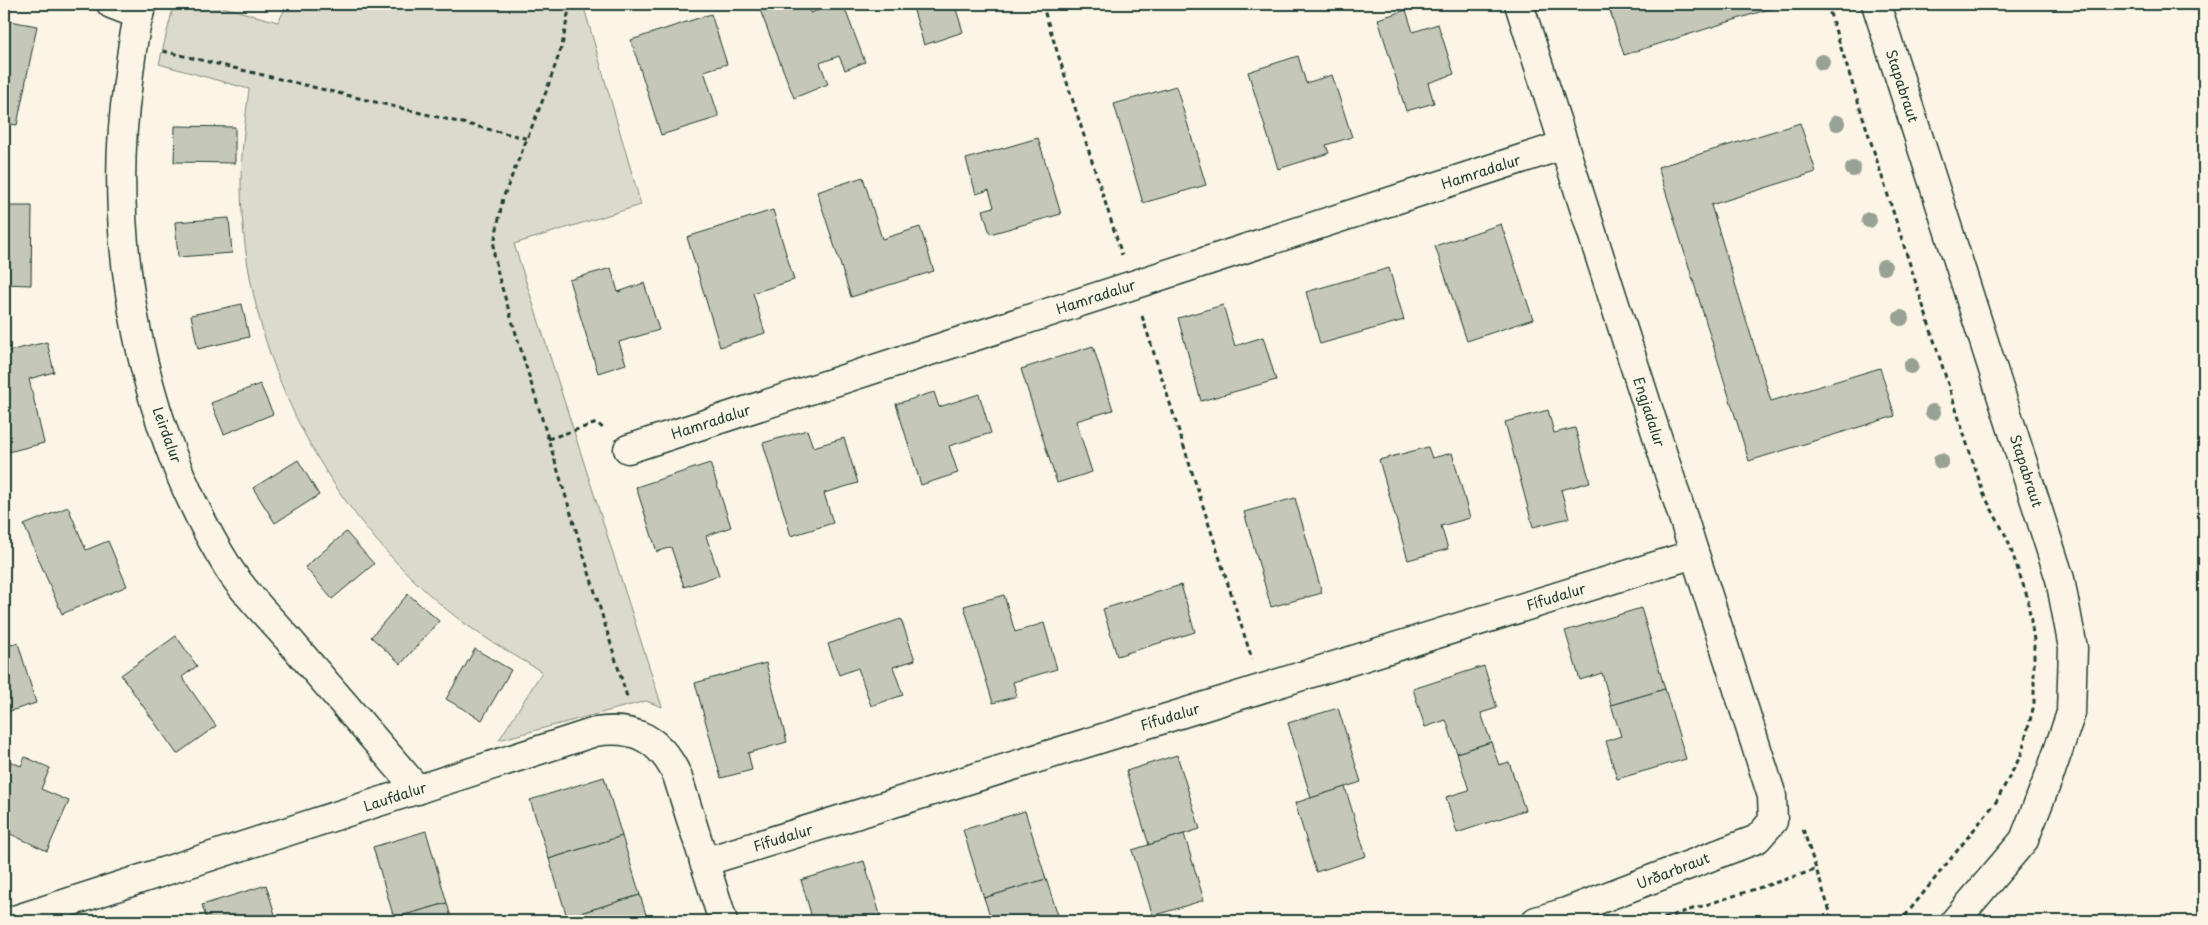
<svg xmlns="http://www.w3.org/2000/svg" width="2208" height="925" font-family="'Playpen Sans',sans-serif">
<rect width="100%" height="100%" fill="#fcf5e5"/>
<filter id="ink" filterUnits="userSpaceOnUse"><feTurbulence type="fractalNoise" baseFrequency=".02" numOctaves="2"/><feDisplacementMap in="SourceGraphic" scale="10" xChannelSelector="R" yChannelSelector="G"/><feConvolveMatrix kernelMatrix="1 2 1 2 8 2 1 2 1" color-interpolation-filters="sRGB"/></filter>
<g filter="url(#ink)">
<!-- green -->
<path fill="#dcdacc" stroke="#7e8c80" d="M174,4H212L278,22L288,4H583L641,205L514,244L662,707L646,701L499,740L542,672C513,654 483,638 456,617C325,513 243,354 241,186C241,153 245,121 249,89L159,64Z"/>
<!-- building -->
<g fill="#c5c7b9" stroke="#1f3d34">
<polygon points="776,4 807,4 810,13 822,9 820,4 843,4 865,62 845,70 839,56 820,63 828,84 794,98 760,10"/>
<polygon points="912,4 972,4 956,9 963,32 924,45"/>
<polygon points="1608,4 1771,4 1772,8 1624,55"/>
<polygon points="1406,10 1413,32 1438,24 1454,74 1428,83 1434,103 1406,111 1378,19"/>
<polygon points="711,14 727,64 704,71 719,117 661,135 631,40"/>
<polygon points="4,20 37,26 17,125 4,123"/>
<polygon points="1298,56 1306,83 1332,75 1352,137 1326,145 1329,153 1278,169 1248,72"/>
<polygon points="1176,86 1206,185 1143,203 1114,104"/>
<polygon points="1800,123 1816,172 1711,205 1771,401 1880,368 1895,416 1749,461 1658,167"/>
<polygon points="175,126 235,127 235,163 174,162"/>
<polygon points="1038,138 1061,214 990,234 983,210 994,207 989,190 976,194 966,159"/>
<polygon points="863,177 882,239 920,227 934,271 851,297 817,192"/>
<polygon points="4,206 32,206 31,285 4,284"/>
<polygon points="773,210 794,280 753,293 765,333 720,347 687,237"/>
<polygon points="229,218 232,253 178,257 175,222"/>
<polygon points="1501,224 1533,319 1467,341 1435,246"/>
<polygon points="611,268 618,292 644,283 659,330 619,342 626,364 598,373 569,280"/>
<polygon points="1389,268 1404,320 1320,344 1306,292"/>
<polygon points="242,304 249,337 198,349 191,315"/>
<polygon points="1223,305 1235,346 1263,337 1276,380 1201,401 1178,318"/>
<polygon points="47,342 54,372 29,379 44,443 4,453 4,352"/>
<polygon points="1093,346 1113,410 1076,421 1092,472 1057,483 1021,369"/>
<polygon points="260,384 273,414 224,434 211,403"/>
<polygon points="934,392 939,407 979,394 991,433 949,446 958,473 921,485 896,404"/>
<polygon points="1548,410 1554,433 1575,428 1590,482 1561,490 1569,518 1533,527 1505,422"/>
<polygon points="807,430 813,447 844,438 858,483 824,493 833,523 791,536 763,443"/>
<polygon points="1428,447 1432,458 1452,453 1470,518 1441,526 1448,549 1408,560 1379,460"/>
<polygon points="298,460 319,495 275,523 253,488"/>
<polygon points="710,463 731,527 706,536 719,575 684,587 671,547 657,552 636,487"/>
<polygon points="1295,498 1322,593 1271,607 1244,512"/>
<polygon points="68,507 86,550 108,541 127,586 62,614 24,525"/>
<polygon points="346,532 374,564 332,599 305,567"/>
<polygon points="1181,585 1195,632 1117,656 1103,609"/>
<polygon points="408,594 439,621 401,664 371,637"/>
<polygon points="1004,595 1015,632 1044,623 1057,669 1013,682 1017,696 993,703 964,606"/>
<polygon points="1641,608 1665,689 1611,705 1602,673 1580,680 1565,631"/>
<polygon points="901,619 915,660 893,667 903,695 871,706 858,668 839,675 828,644"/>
<polygon points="176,636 197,666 182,677 216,726 177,754 121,675"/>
<polygon points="18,643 36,703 4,713 4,647"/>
<polygon points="475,649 511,670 482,720 446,699"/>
<polygon points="766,663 787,742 748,753 752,770 721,778 695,683"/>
<polygon points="1484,666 1497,708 1481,713 1491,742 1457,753 1446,720 1425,727 1413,689"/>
<polygon points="1665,689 1686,759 1617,779 1606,741 1621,736 1611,705"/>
<polygon points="1338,708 1361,782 1311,798 1288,723"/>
<polygon points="1491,742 1499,765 1509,762 1525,810 1457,833 1446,797 1469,790 1457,753"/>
<polygon points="1177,755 1200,829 1149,845 1126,771"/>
<polygon points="25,757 50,768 41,789 69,801 47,851 4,831 4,759 21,766"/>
<polygon points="604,777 622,836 549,859 530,800"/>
<polygon points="1345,787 1366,856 1316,872 1295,803"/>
<polygon points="1025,811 1046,879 984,898 963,830"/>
<polygon points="426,831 447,903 394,918 373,847"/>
<polygon points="1184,834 1204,900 1153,916 1132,850"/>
<polygon points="622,836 640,895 567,917 549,859"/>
<polygon points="864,861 882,921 813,921 801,880"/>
<polygon points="1046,879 1060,921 992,921 984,898"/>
<polygon points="266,885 277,921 207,921 202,905"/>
<polygon points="640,895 648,921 568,921 567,917"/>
<polygon points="447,903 452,921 395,921 394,918"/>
</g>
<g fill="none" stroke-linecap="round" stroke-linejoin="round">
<defs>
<g id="minor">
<polyline points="111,4 139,15"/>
<path d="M142,4C134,29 131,56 128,82C105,243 142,430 229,569C245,594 269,617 289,640C332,690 375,740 418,790"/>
<polyline points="1519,4 1772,796 1773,821 1757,839 1566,912 1536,921"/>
<polyline points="1876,4 2060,579 2073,648 2071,713 2050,774 2024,840 1955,921"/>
<polyline points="628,449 1564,145"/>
<polyline points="704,862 1694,554"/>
<path d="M11,921L595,732C635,726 660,739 677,775L723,921"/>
</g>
</defs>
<!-- minor casing -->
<use href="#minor" stroke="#1f3d34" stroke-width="31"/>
<!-- path -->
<g stroke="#1f3d34" stroke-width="3" stroke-dasharray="5 4" stroke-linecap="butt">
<polyline points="570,4 562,46 546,92 503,198 493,249 499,278 628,700"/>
<polyline points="1042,4 1122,255"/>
<polyline points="1827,4 1969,450 1984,495 2007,538 2027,596 2034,640 2034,705 2021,755 1996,802 1901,921"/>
<polyline points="163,51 529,139"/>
<polyline points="1142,316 1252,659"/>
<polyline points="548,439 597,423 605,430"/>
<polyline points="1803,829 1833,921"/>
<polyline points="1655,921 1815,870"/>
</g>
<!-- minor -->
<use href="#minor" stroke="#fcf5e5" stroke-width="28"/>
</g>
<!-- trees -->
<g fill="#97a194">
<circle cx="1822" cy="62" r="8"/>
<circle cx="1837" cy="123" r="8"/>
<circle cx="1853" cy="169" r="8"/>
<circle cx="1869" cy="220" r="8"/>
<circle cx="1884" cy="267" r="8"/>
<circle cx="1901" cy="318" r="8"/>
<circle cx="1911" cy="366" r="8"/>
<circle cx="1933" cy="412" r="8"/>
<circle cx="1941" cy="461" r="8"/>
</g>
</g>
<g text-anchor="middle" stroke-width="4" stroke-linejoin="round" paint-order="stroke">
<!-- street labels -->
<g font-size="14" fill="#1f3d34" stroke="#fcf5e5">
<text transform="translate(1902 86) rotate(72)" y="5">Stapabraut</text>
<text transform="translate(1481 172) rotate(-18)" y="5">Hamradalur</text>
<text transform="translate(1096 297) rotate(-18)" y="5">Hamradalur</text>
<text transform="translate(1649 412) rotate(72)" y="5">Engjadalur</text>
<text transform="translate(711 422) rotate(-18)" y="5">Hamradalur</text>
<text transform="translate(167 435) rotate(70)" y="5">Leirdalur</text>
<text transform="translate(2026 471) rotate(72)" y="5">Stapabraut</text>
<text transform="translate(1556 597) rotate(-17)" y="5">Fífudalur</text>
<text transform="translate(1170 717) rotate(-17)" y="5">Fífudalur</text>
<text transform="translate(395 797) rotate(-18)" y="5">Laufdalur</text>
<text transform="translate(783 838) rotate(-17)" y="5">Fífudalur</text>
<text transform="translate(1673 871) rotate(-21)" y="5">Urðarbraut</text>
</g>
</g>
<!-- margin -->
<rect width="2208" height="925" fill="none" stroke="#fcf5e5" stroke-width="20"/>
<rect x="10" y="10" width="2188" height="905" fill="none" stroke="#1f3d34" stroke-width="2" filter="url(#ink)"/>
</svg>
